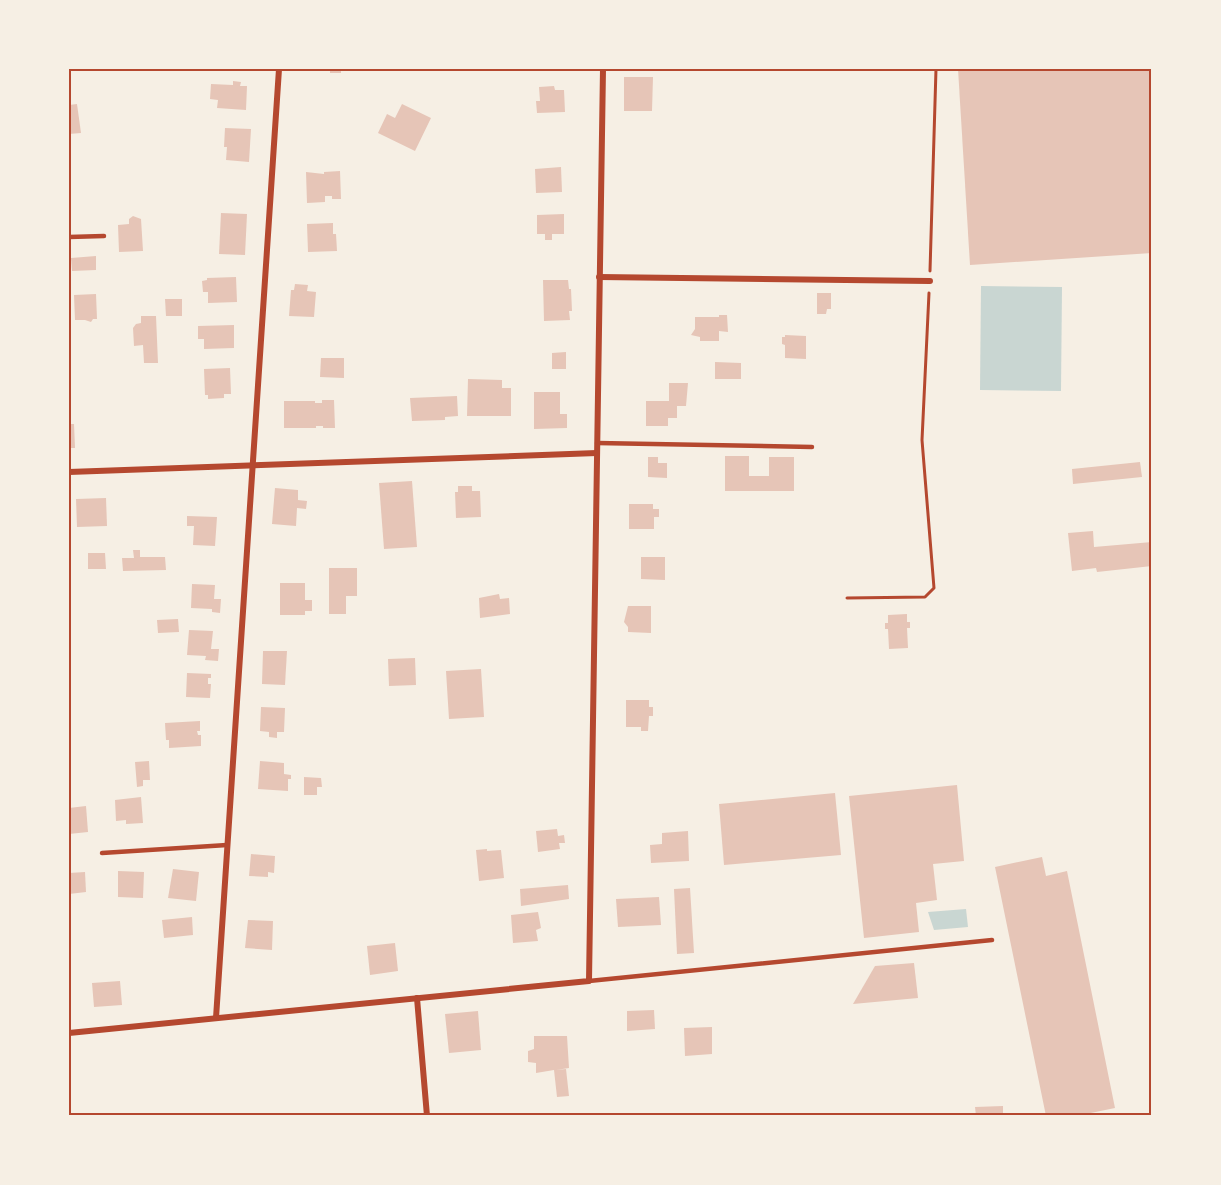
<svg xmlns="http://www.w3.org/2000/svg" width="1221" height="1185" font-family="'Titillium Web',sans-serif">
<rect width="100%" height="100%" fill="#f6efe4"/>
<!-- water -->
<g fill="#c9d6d2">
<polygon points="981,286 1062,287 1061,391 980,390"/>
<polygon points="966,909 968,927 934,930 928,912"/>
</g>
<!-- building -->
<g fill="#e6c5b7">
<rect x="330" y="69" width="11" height="4"/>
<polygon points="958,69 1152,69 1152,253 970,265"/>
<polygon points="624,77 653,77 652,111 624,111"/>
<polygon points="233,81 241,82 240,86 247,86 246,110 217,108 218,100 210,99 211,84 233,85"/>
<polygon points="554,86 555,90 564,90 565,112 537,113 536,101 540,101 539,87"/>
<polygon points="77,104 81,133 69,134 69,105"/>
<polygon points="402,104 431,118 415,151 378,133 387,114 395,118"/>
<polygon points="225,128 251,129 249,162 226,160 227,147 224,147"/>
<polygon points="561,167 562,192 536,193 535,169"/>
<polygon points="340,171 341,199 332,199 332,196 325,196 325,202 307,203 306,172 324,174 324,172"/>
<polygon points="221,213 247,214 245,255 219,254"/>
<polygon points="564,214 564,234 552,234 552,240 545,240 545,234 537,234 537,215"/>
<polygon points="133,216 141,219 143,251 119,252 118,225 129,224 129,219"/>
<polygon points="333,223 333,234 336,234 337,251 308,252 307,224"/>
<polygon points="96,256 96,270 72,271 71,258"/>
<polygon points="236,277 237,302 208,303 208,292 203,292 202,281 207,280 207,278"/>
<polygon points="543,280 568,280 569,289 571,289 572,311 569,311 570,320 544,321"/>
<polygon points="295,284 308,285 307,291 316,292 314,317 289,316 291,290 294,290"/>
<polygon points="817,293 831,293 831,309 827,309 826,314 817,314"/>
<polygon points="96,294 97,319 93,319 91,322 85,320 75,320 74,295"/>
<polygon points="165,299 182,299 182,316 166,316"/>
<polygon points="719,315 727,315 728,332 719,331 719,341 700,341 700,337 691,335 695,329 695,317 719,317"/>
<polygon points="141,316 156,316 158,363 144,363 143,345 134,346 133,328 136,324 141,323"/>
<polygon points="234,325 234,348 204,349 204,339 198,339 198,326"/>
<polygon points="785,335 806,336 806,359 785,358 785,345 782,344 782,337 785,337"/>
<polygon points="566,352 566,369 552,369 552,353"/>
<polygon points="321,358 344,358 344,378 320,377"/>
<polygon points="715,362 741,363 741,379 715,379"/>
<polygon points="230,368 231,394 224,394 224,398 208,399 208,395 205,395 204,369"/>
<polygon points="468,379 502,380 502,388 511,388 511,416 467,416"/>
<polygon points="669,383 688,383 686,406 677,406 677,418 668,418 668,426 646,426 646,401 669,401"/>
<polygon points="534,392 560,392 560,414 567,414 567,428 534,429"/>
<polygon points="457,396 458,416 445,417 445,420 412,421 410,398"/>
<polygon points="322,400 334,400 335,428 323,428 323,426 316,426 316,428 284,428 284,401 315,401 315,403 322,403"/>
<polygon points="69,424 74,424 75,448 69,448"/>
<polygon points="725,456 749,456 749,476 769,476 769,457 794,457 794,491 725,491"/>
<polygon points="648,457 658,457 658,463 667,463 667,478 648,477"/>
<polygon points="1140,462 1142,477 1073,484 1072,469"/>
<polygon points="412,481 417,547 384,549 379,483"/>
<polygon points="458,486 472,486 472,491 480,491 481,517 456,518 455,492 458,492"/>
<polygon points="275,488 298,490 298,500 307,501 306,509 297,508 296,526 272,524"/>
<polygon points="106,498 107,526 77,527 76,499"/>
<polygon points="629,504 653,504 653,509 659,509 659,517 654,517 654,529 629,529"/>
<polygon points="187,516 217,517 215,546 193,545 194,526 187,526"/>
<polygon points="1093,531 1094,547 1152,542 1152,566 1097,572 1096,568 1072,571 1068,533"/>
<polygon points="133,550 140,550 140,557 165,557 166,570 123,571 122,558 134,558"/>
<polygon points="88,553 105,553 106,569 88,569"/>
<polygon points="641,557 665,557 665,580 641,579"/>
<polygon points="329,568 357,568 357,596 346,596 346,614 329,614"/>
<polygon points="280,583 305,583 305,600 312,600 312,611 305,611 305,615 280,615"/>
<polygon points="192,584 215,585 214,599 221,599 220,613 212,612 212,609 191,608"/>
<polygon points="499,594 500,599 509,598 510,614 480,618 479,598"/>
<polygon points="628,606 651,606 651,633 628,632 628,627 624,622"/>
<polygon points="907,614 907,622 910,622 910,628 907,628 908,648 889,649 888,629 885,629 885,623 888,623 888,615"/>
<polygon points="178,619 179,632 158,633 157,620"/>
<polygon points="189,630 213,631 211,649 219,649 218,661 205,660 206,656 187,655"/>
<polygon points="263,651 287,651 285,685 262,684"/>
<polygon points="415,658 416,685 389,686 388,659"/>
<polygon points="481,669 484,717 449,719 446,671"/>
<polygon points="187,673 211,674 211,678 208,678 208,684 211,684 210,698 186,697"/>
<polygon points="626,700 649,700 649,707 653,707 653,716 649,716 648,731 641,731 641,727 626,727"/>
<polygon points="261,707 285,708 284,732 277,732 277,738 269,737 269,732 260,731"/>
<polygon points="200,721 200,731 197,731 198,735 201,735 201,746 169,748 169,740 166,740 165,723"/>
<polygon points="149,761 150,780 143,780 143,786 137,787 135,762"/>
<polygon points="260,761 284,763 284,774 291,775 291,779 288,779 288,791 258,789"/>
<polygon points="304,777 321,778 322,787 317,787 317,795 304,795"/>
<polygon points="957,785 964,861 933,864 937,900 916,903 919,932 864,938 849,796"/>
<polygon points="835,793 841,855 724,865 719,804"/>
<polygon points="141,797 143,823 126,824 126,820 116,821 115,800"/>
<polygon points="86,806 88,832 69,834 69,808"/>
<polygon points="557,829 558,836 564,835 565,843 559,843 560,849 538,852 536,831"/>
<polygon points="688,831 689,861 651,863 650,845 662,844 662,833"/>
<polygon points="487,849 487,851 501,850 504,878 479,881 476,850"/>
<polygon points="251,854 275,856 274,873 268,872 268,877 249,876"/>
<polygon points="1042,857 1046,876 1067,871 1115,1108 1076,1116 1046,1116 995,867"/>
<polygon points="173,869 199,872 196,901 168,898"/>
<polygon points="118,871 144,872 143,898 118,897"/>
<polygon points="85,872 86,892 69,894 69,873"/>
<polygon points="568,885 569,899 521,906 520,889"/>
<polygon points="690,888 694,953 677,954 674,889"/>
<polygon points="659,897 661,925 618,927 616,899"/>
<polygon points="538,912 541,928 536,930 538,941 513,943 511,915"/>
<polygon points="192,917 193,935 164,938 162,920"/>
<polygon points="248,920 273,921 272,950 245,948"/>
<polygon points="395,943 398,971 370,975 367,946"/>
<polygon points="914,963 918,998 853,1004 875,966"/>
<polygon points="120,981 122,1005 94,1007 92,983"/>
<polygon points="654,1010 655,1029 627,1031 627,1011"/>
<polygon points="478,1011 481,1050 449,1053 445,1014"/>
<polygon points="712,1027 712,1054 685,1056 684,1028"/>
<polygon points="534,1036 567,1036 569,1068 556,1070 566,1069 569,1096 557,1097 554,1070 536,1073 536,1063 528,1062 528,1051 534,1049"/>
<polygon points="1003,1106 1003,1116 976,1116 975,1107"/>
</g>
<g fill="none" stroke-linecap="round" stroke-linejoin="round">
<!-- path -->
<g stroke="#b5482f" stroke-width="3">
<polyline points="930,271 936,69"/>
<polyline points="847,598 925,597 934,588 922,440 929,293"/>
</g>
<!-- service -->
<g stroke="#b5482f" stroke-width="4.5">
<polyline points="69,237 104,236"/>
<polyline points="597,443 812,447"/>
<polyline points="102,853 227,845"/>
<polyline points="589,981 992,940"/>
</g>
<!-- minor -->
<g stroke="#b5482f" stroke-width="6">
<polyline points="599,277 930,281"/>
<polyline points="69,472 597,453"/>
<polyline points="417,998 427,1116"/>
<polyline points="216,1018 279,69"/>
<polyline points="69,1033 589,981 603,69"/>
</g>
</g>
<!-- border -->
<rect width="1221" height="1185" fill="none" stroke="#f6efe4" stroke-width="141"/>
<rect x="70" y="70" width="1080" height="1044" fill="none" stroke="#b5482f" stroke-width="2"/>
</svg>
